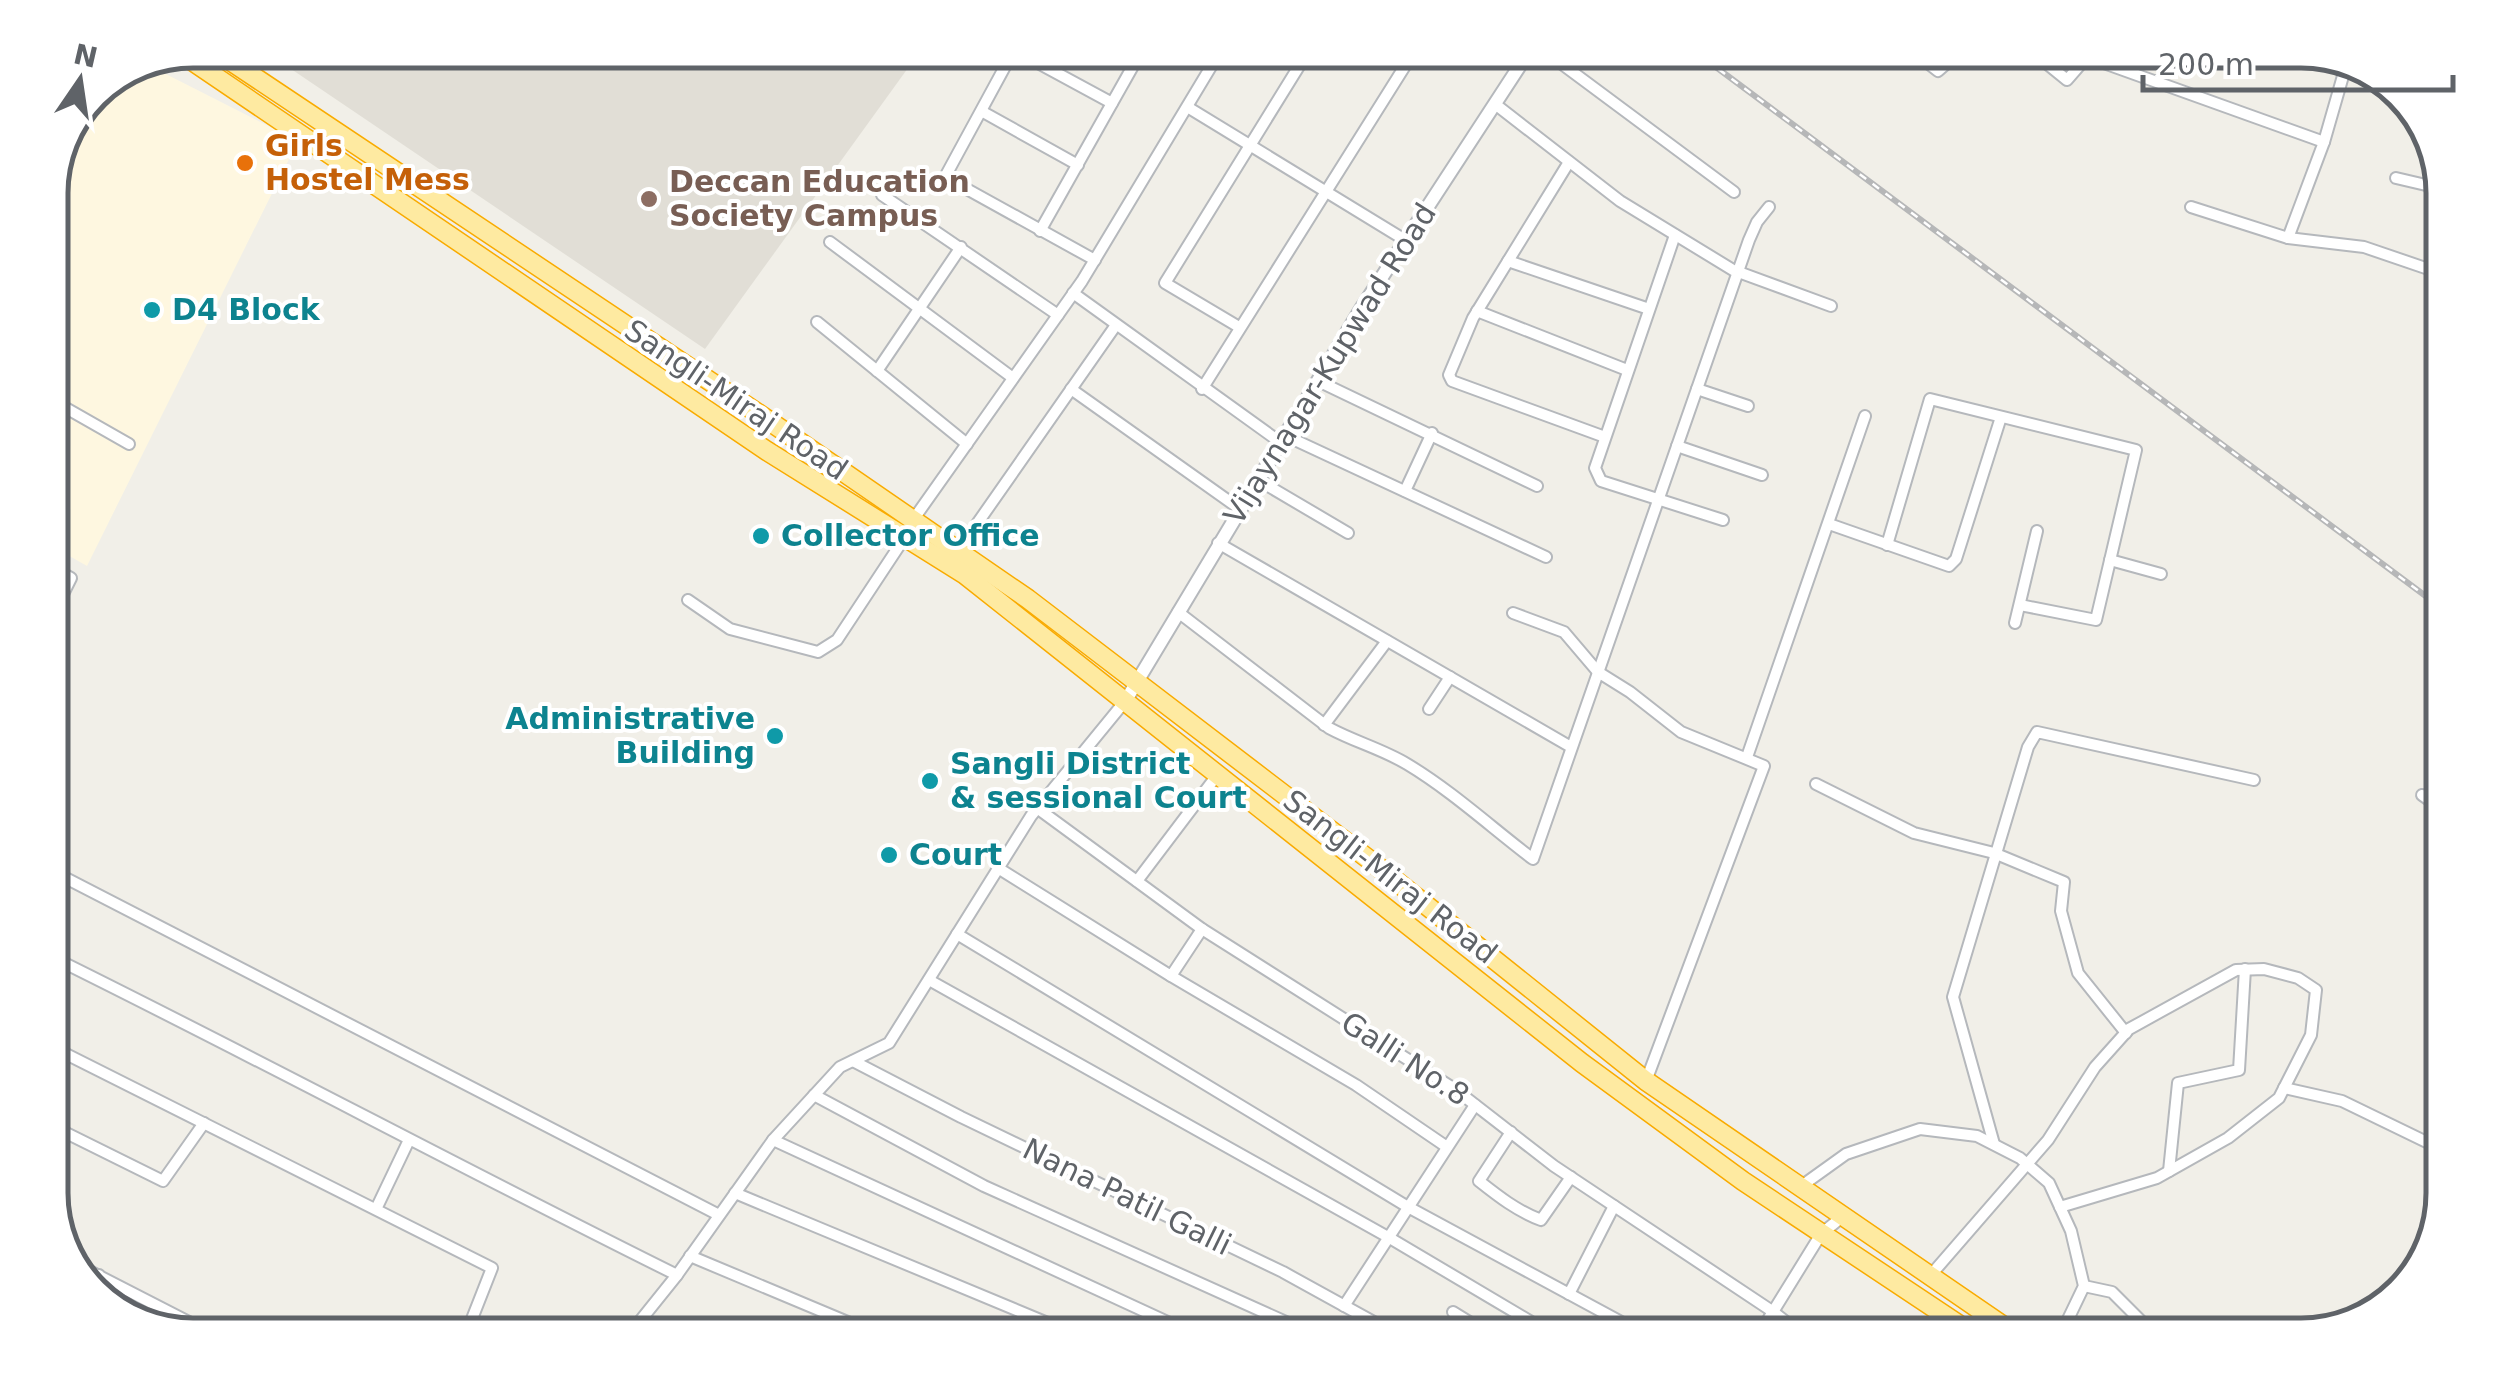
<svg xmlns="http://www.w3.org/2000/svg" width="2493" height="1386" font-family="'DejaVu Sans',sans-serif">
<rect width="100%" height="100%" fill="#f1efe8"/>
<!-- commercial -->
<polygon fill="#fef7e0" points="152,67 298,141 87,566 50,545 50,189 103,87"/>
<!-- education -->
<polygon fill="#e1ded6" points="263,50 921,50 705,349"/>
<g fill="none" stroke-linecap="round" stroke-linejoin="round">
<defs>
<g id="minor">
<polyline points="1014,50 945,177 1095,260"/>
<polyline points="1014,50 1112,103"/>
<polyline points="1543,50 1734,192"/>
<polyline points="1911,50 1938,71 1962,50"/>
<polyline points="2030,50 2067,80 2087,57 2324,142 2347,62"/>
<polyline points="1495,104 1620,201 1733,270 1831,306"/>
<polyline points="1189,108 1405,240"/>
<polyline points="983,112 1078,165"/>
<polyline points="1569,162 1473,318 1449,375 1452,381 1605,437"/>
<polyline points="2396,178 2443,189"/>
<polyline points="882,195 1058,315"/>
<polyline points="2191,207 2288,238 2364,247 2443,274"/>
<polyline points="1040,231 1142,50"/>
<polyline points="1675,235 1595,468 1601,481 1723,520"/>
<polyline points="2288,238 2324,142"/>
<polyline points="830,242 1013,378"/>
<polyline points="1508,261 1649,309"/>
<polyline points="1073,293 1280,442"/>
<polyline points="1477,311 1627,370"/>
<polyline points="817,322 967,444"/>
<polyline points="1239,327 1165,283 1309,50"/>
<polyline points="877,371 961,247"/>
<polyline points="1318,381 1537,486"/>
<polyline points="1071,389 1240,509"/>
<polyline points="1202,389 1415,50"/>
<polyline points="1697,389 1748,406"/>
<polyline points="50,399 129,444"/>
<polyline points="1284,435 1546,557"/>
<polyline points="1677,446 1762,475"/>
<polyline points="1258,480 1348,533"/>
<polyline points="1405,491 1432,433"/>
<polyline points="913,520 1082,281 1221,50"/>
<polyline points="1829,524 1949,566 1956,559 2001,417"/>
<polyline points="1218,543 1571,747"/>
<polyline points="1887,545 1930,399 2136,450 2096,620 2020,605"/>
<polyline points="958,551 1116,325"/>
<polyline points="2110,560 2161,574"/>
<polyline points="50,566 71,578 50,620"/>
<polyline points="688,600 730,629 818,652 837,640 905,537"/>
<path d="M1178,612L1329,728C1355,742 1382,749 1407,764C1452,791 1492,828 1533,859L1749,240L1757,222L1769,207"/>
<polyline points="1513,613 1564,632 1598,672 1630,692 1681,732 1764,766 1646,1081"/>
<polyline points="2015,623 2037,531"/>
<polyline points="1429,709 1450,677"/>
<polyline points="1324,725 1387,641"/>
<polyline points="1747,757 1865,416"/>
<polyline points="1816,784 1914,833 1994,853 2064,882 2061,911 2078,973 2126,1033"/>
<polyline points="2422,795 2443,810"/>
<polyline points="1037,808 1202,929 1456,1090 1554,1166 1772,1311 1804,1336"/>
<polyline points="998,868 1171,976 1202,929"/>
<polyline points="50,870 719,1215"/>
<polyline points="1137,881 1218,774"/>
<polyline points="957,934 1408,1207 1647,1336"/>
<path d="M50,956C261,1060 467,1171 677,1275"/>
<polyline points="1171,976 1356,1085 1447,1147"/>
<polyline points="929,980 1388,1237 1555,1336"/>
<polyline points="50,1046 492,1268 468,1329 483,1336"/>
<polyline points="853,1061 961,1117 1283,1272 1399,1336"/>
<polyline points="50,1086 67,1055"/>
<polyline points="2284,1088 2342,1101 2443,1150"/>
<polyline points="814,1095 984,1186 1317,1336"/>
<polyline points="50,1125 163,1181 204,1123"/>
<path d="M1511,1132L1479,1181C1498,1196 1517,1211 1541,1220L1571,1177"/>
<polyline points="773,1140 1198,1336"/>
<polyline points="1994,1144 1953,997 2028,747 2037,732 2254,780"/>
<polyline points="2169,1171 2178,1083 2239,1070 2245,969"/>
<polyline points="1800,1187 1846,1154 1920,1129 1977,1136 2020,1158 2049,1183 2071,1231 2084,1286 2060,1336"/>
<polyline points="735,1193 1079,1336"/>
<polyline points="377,1207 409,1140"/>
<polyline points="690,1256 881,1336"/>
<polyline points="68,1260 216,1336"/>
<polyline points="1930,1276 2048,1140 2095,1067 2129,1029 2236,970 2264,969 2298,978 2316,990 2311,1035 2279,1098 2228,1138 2157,1178 2060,1207"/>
<polyline points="2084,1286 2112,1292 2156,1336"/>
<polyline points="93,1289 99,1275"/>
<polyline points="1569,1294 1614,1206"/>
<polyline points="1344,1306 1475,1105"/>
<polyline points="1453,1312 1492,1336"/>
<polyline points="628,1336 677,1275 773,1140 840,1067 889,1043 1031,816 1126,700"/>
<polyline points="1758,1336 1821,1234 1842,1217"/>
</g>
<polyline id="tertiary" points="1126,700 1361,309 1530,50"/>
<g id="trunk">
<polyline points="214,50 762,416 1028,599 1371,861 1646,1081 2018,1336"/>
<polyline points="182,54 767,451 964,574 1582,1063 1743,1181 1976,1336"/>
</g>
</defs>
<!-- minor casing -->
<use href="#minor" stroke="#b5b8bc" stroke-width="14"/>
<!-- tertiary casing -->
<use href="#tertiary" stroke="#b5b8bc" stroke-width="16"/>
<!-- trunk casing -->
<use href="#trunk" stroke="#f9ab00" stroke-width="21"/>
<!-- minor -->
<use href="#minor" stroke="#fff" stroke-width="10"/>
<!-- tertiary -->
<use href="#tertiary" stroke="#fff" stroke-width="12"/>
<!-- trunk -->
<use href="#trunk" stroke="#feeaa1" stroke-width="18"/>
<defs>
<polyline id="rail" points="1693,50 2443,609"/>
</defs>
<!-- rail casing -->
<use href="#rail" stroke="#b6b7b8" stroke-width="6"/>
<!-- rail -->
<use href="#rail" stroke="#fff" stroke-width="2.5" stroke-dasharray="8" stroke-linecap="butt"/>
</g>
<!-- markers -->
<circle fill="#e8710a" stroke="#fff" stroke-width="4" cx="245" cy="163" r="10"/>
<circle fill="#8d6e63" stroke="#fff" stroke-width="4" cx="649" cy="199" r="10"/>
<g fill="#0f9aa8" stroke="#fff" stroke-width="4">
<circle cx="152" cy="310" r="10"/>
<circle cx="761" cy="536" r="10"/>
<circle cx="775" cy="736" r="10"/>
<circle cx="930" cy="781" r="10"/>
<circle cx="889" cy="855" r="10"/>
</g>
<g text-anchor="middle" stroke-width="8" stroke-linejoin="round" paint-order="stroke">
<!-- food labels -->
<g font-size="30" font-weight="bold" fill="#c56008" stroke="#fff" text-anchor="start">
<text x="265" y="156">Girls<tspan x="265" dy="34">Hostel Mess</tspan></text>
</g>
<!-- education labels -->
<g font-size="30" font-weight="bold" fill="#785e54" stroke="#fff" text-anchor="start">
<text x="669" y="192">Deccan Education<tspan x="669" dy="34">Society Campus</tspan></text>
</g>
<!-- culture labels -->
<g font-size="30" font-weight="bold" fill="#0d838f" stroke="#fff" text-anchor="start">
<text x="172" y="320">D4 Block</text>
<text x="781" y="546">Collector Office</text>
<text x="755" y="729" text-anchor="end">Administrative<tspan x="755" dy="34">Building</tspan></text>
<text x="950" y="774">Sangli District<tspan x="950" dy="34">&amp; sessional Court</tspan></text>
<text x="909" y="865">Court</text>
</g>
<!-- street labels -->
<g font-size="30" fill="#5f6368" stroke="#fff">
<text transform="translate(1330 364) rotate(-58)" y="10">Vijaynagar-Kupwad Road</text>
<text transform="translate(736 400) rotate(34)" y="10">Sangli-Miraj Road</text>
<text transform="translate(1390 877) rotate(38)" y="10">Sangli-Miraj Road</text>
<text transform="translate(1405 1059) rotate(33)" y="10">Galli No.8</text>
<text transform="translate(1127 1197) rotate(26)" y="10">Nana Patil Galli</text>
</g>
</g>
<!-- crop -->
<path d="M0 0H2493V1386H0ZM193 68H2301A125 125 0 0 1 2426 193V1193A125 125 0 0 1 2301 1318H193A125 125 0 0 1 68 1193V193A125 125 0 0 1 193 68Z" fill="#fff" fill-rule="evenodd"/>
<path fill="none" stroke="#5f6368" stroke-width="5" d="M193 68H2301A125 125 0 0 1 2426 193V1193A125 125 0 0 1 2301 1318H193A125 125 0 0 1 68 1193V193A125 125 0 0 1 193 68Z"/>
<!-- north arrow -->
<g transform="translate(80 80) rotate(13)" stroke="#ffffff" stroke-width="8" paint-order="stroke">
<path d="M0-8L18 38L0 25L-18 38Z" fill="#5f6368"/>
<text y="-15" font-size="28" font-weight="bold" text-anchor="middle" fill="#5f6368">N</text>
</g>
<!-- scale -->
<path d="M2143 75v15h310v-15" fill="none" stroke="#5f6368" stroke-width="5"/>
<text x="2158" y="75" font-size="30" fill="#5f6368" stroke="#ffffff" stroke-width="8" paint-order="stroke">200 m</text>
</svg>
